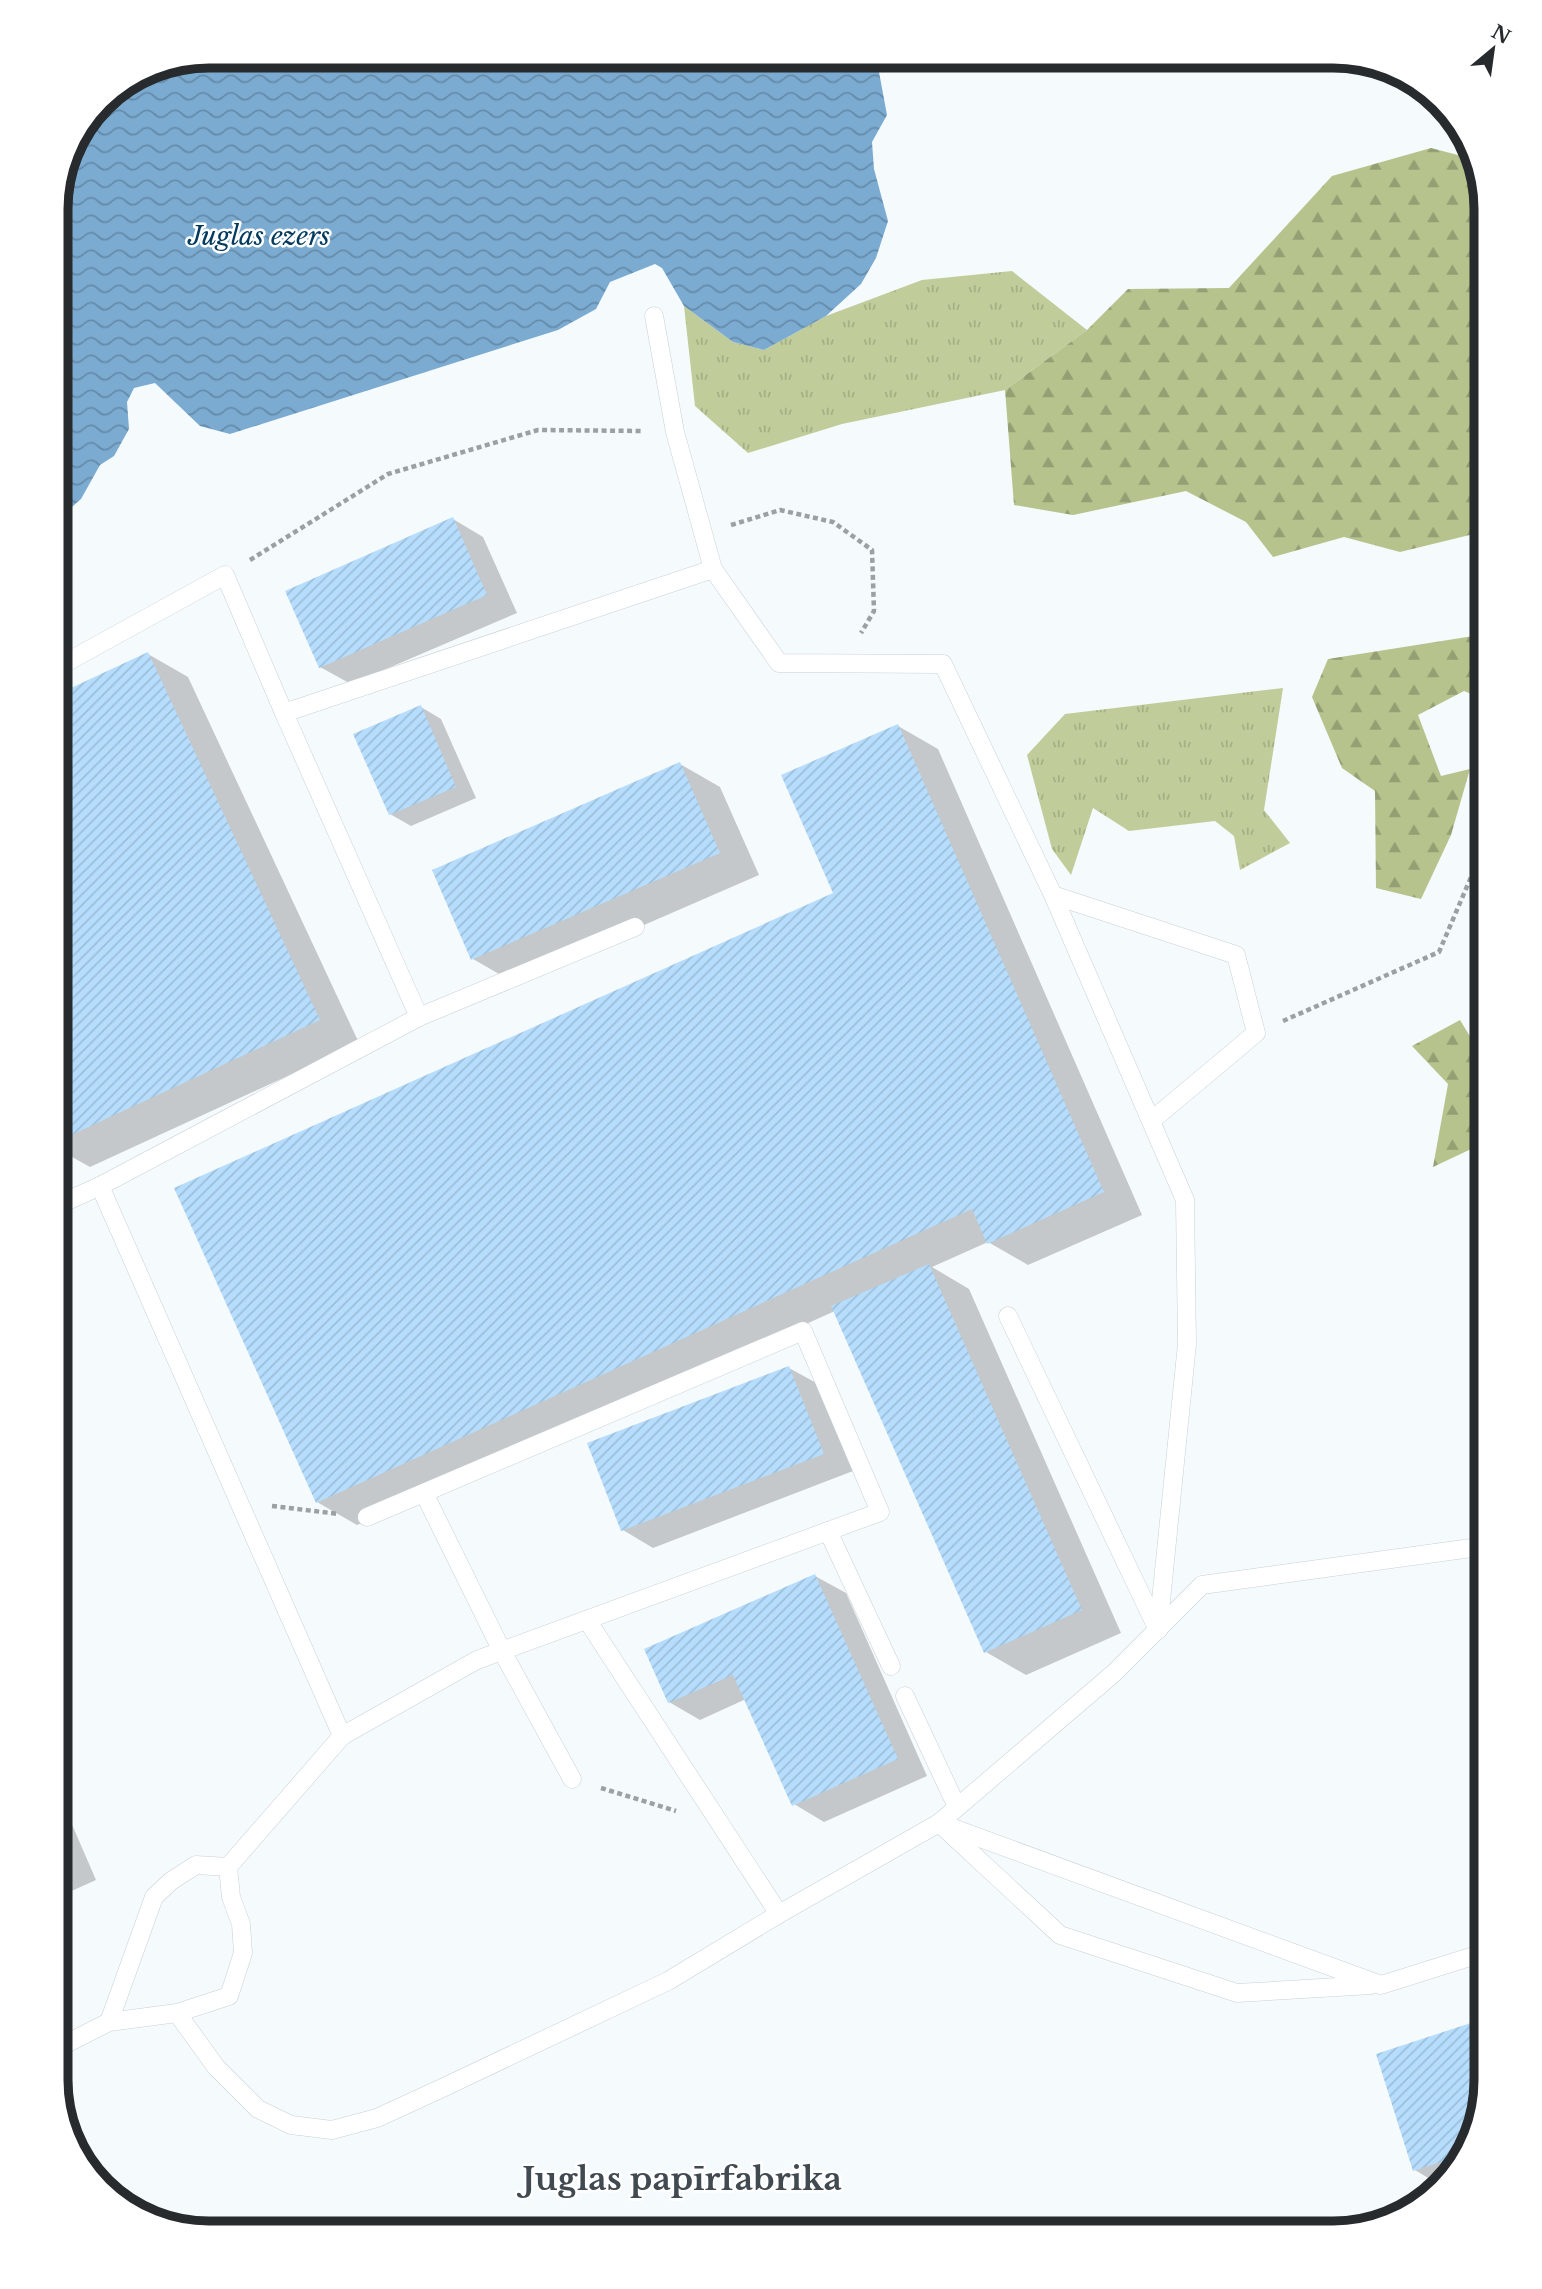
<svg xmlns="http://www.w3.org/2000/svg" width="1542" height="2289" font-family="'Libre Baskerville',serif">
<defs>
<pattern id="grass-tufts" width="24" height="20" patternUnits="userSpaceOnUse" patternTransform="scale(1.75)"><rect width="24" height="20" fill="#c0cc99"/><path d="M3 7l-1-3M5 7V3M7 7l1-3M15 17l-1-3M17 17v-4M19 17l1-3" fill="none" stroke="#a5af84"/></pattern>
<pattern id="forest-firs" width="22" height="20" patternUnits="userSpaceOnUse" patternTransform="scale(1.75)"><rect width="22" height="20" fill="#b6c38c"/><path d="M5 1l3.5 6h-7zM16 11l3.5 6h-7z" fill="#949f73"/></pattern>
<pattern id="water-waves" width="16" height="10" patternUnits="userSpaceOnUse" patternTransform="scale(1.75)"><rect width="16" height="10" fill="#7babd1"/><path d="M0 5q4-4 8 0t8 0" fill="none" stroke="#658baa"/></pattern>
<pattern id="building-hatch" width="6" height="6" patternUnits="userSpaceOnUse" patternTransform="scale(1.75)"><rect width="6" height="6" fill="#b6ddfd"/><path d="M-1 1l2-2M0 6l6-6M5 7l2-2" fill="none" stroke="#9cbed9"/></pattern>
</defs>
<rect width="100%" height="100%" fill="#f5fafd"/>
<!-- grass -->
<g fill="url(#grass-tufts)">
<polygon points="1012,271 1087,330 1005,390 842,424 748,453 695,406 684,306 733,342 764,350 826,316 922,280"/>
<polygon points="1283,688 1264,810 1290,843 1240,870 1234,836 1215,821 1129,831 1093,808 1071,875 1052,849 1027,755 1065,714"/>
</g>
<!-- forest -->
<g fill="url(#forest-firs)">
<polygon points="1431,148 1473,159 1486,209 1486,531 1400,552 1344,537 1273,557 1246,522 1186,491 1073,515 1014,505 1005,390 1087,330 1128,289 1229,288 1332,176"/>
<polygon points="1486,634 1486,700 1464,691 1418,715 1441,776 1470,769 1451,835 1421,899 1376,888 1375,791 1342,768 1312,697 1328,659"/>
<polygon points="1460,1020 1479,1051 1486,1048 1486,1142 1433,1167 1448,1084 1412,1046"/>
</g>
<!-- water -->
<polygon fill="url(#water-waves)" points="209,56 876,56 887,115 872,142 874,169 888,221 876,258 861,284 826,316 764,350 733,342 684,306 662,268 655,264 610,282 596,309 558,330 230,434 200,426 155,383 134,388 127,402 129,429 114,456 100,465 81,499 56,521 56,199 68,150 101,100 151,67"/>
<!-- shadow -->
<g fill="#0003">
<polygon points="453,519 483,537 517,613 351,684 320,667"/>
<polygon points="148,654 188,677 359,1043 90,1167 56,1148 56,696"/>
<polygon points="421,707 441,719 476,798 411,826 390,814"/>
<polygon points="898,726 938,749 1142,1215 1028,1265 988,1242 932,1267 969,1289 1121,1633 1026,1675 986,1652 835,1311 357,1525 317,1502 836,894"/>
<polygon points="680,764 720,787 759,875 513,982 473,959"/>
<polygon points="789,1368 820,1385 853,1471 653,1548 623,1530"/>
<polygon points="815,1576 846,1593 927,1776 824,1822 794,1804 746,1699 700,1720 669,1702"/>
<polygon points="56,1807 67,1813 96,1880 56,1898"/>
<polygon points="1486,2081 1465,2157 1438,2184 1415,2170"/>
</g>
<!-- building -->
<g fill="url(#building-hatch)">
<polygon points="453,517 487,595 319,668 285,591"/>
<polygon points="148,652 320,1020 56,1142 56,695"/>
<polygon points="421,705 456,787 389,815 353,734"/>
<polygon points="898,724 1104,1192 987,1244 972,1209 316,1503 174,1188 833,893 781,775"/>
<polygon points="680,762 720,853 471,960 432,870"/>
<polygon points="929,1264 1082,1610 984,1653 831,1306"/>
<polygon points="789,1366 824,1454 621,1531 587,1443"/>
<polygon points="815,1574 898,1759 792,1806 733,1675 668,1703 644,1649"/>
<polygon points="56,1839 66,1863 56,1867"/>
<polygon points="1486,2018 1486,2081 1466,2154 1413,2171 1376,2054"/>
</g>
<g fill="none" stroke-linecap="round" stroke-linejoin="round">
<defs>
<g id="service">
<polyline points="654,316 675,432 713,569"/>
<polyline points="56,668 225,575 284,713"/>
<polyline points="1053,895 1236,955 1256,1033 1151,1121"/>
<polyline points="419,1017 635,927"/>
<polyline points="56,1206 100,1186"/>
<polyline points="1008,1316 1158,1630"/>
<polyline points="424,1493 502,1651 572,1779"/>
<polyline points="828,1531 891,1666"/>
<polyline points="587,1620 779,1914"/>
<polyline points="905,1696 957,1807"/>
<polyline points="342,1736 477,1660 880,1512 803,1331 367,1517"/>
<polyline points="228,1867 342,1736 100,1186 419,1017 284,713 713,569 779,663 943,664 1053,895 1185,1200 1187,1344 1158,1630"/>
<polyline points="1371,1985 1237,1993 1060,1935 939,1823 1114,1673 1202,1585 1486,1546"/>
<polyline points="177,2013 216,2067 258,2109 291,2125 332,2130 377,2118 438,2090 668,1981 779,1914 939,1823 1381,1985 1486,1952"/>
<polyline points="56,2049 109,2022 177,2013 229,1996 243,1953 241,1924 231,1897 228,1867 196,1865 171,1881 154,1897 109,2022"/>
</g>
</defs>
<!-- service casing -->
<use href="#service" stroke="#c7d1da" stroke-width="19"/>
<!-- path -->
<g stroke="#9ba0a3" stroke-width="4.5" stroke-dasharray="5 3.5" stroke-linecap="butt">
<polyline points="731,525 780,510 833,522 872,550 874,611 861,633"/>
<polyline points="250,560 388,474 538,430 644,431"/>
<polyline points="1283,1021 1439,952 1486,842"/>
<polyline points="272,1506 339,1514"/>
<polyline points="601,1788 676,1811"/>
</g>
<!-- service -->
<use href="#service" stroke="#fff" stroke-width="18"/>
</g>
<g text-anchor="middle" stroke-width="5" stroke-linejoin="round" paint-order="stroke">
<!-- water labels -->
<g font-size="26" font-style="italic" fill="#003a5f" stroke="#fff">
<text x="259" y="245">Juglas ezers</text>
</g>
<!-- district labels -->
<g font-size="32" font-weight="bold" fill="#414951" stroke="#fff">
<text x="682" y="2190">Juglas papīrfabrika</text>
</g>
</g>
<!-- crop -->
<path d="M0 0H1542V2289H0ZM209 68H1333A141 141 0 0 1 1474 209V2080A141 141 0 0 1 1333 2221H209A141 141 0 0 1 68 2080V209A141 141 0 0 1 209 68Z" fill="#fff" fill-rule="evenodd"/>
<path fill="none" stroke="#272b2e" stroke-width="9" d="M209 68H1333A141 141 0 0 1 1474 209V2080A141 141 0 0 1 1333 2221H209A141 141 0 0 1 68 2080V209A141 141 0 0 1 209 68Z"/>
<!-- north arrow -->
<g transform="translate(1493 49) rotate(29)" stroke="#ffffff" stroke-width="5" paint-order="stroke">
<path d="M0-5L12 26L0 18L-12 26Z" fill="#272b2e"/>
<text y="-10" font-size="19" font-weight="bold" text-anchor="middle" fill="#272b2e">N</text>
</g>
</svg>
